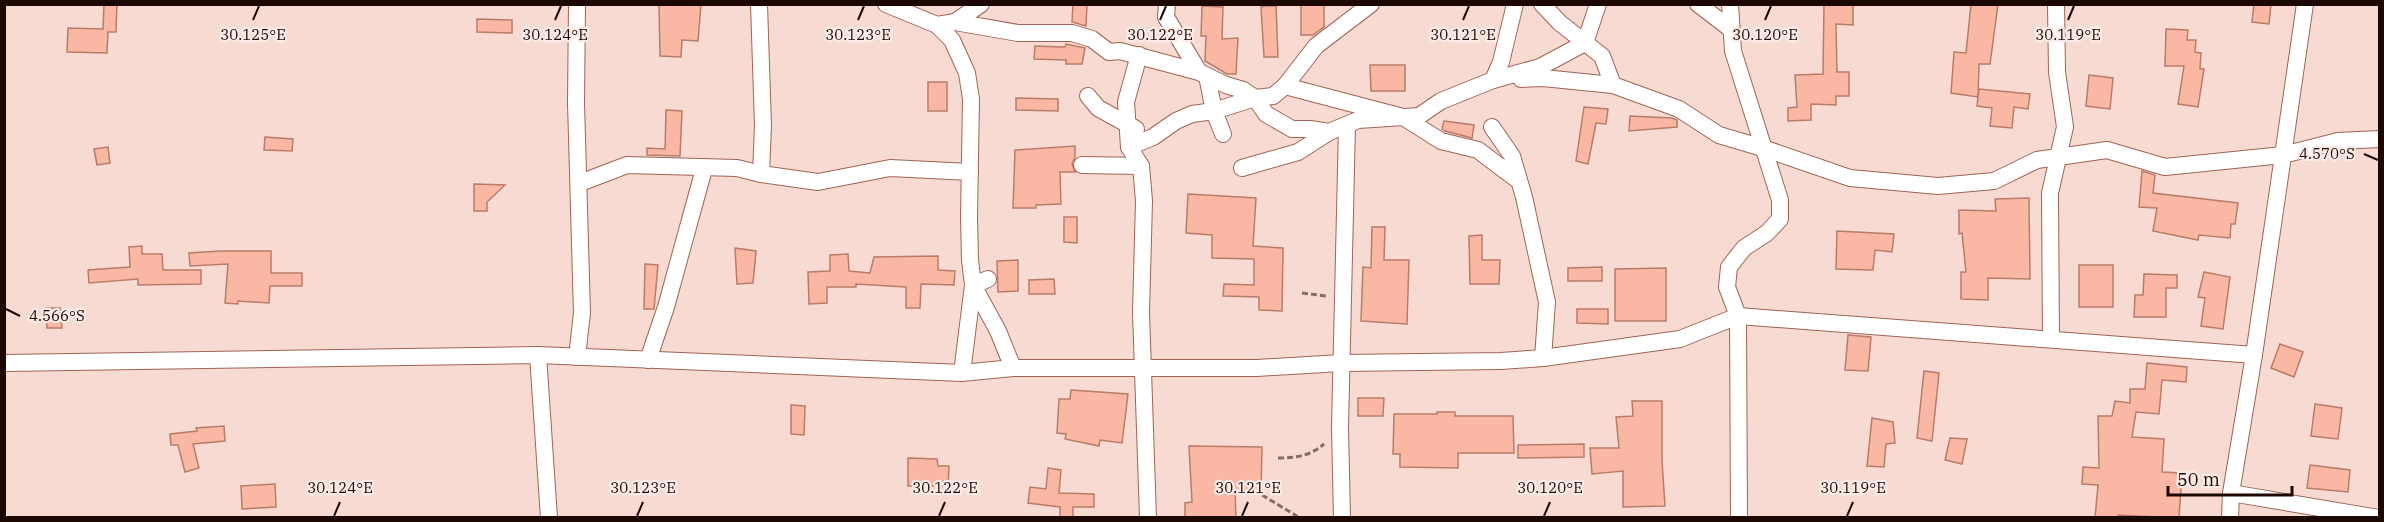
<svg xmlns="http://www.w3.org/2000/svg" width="2384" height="522" font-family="'IBM Plex Serif',serif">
<rect width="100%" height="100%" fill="#f7dbd3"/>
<!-- building -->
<g fill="#f9b7a4" stroke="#ba7c6a" stroke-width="1.5">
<polygon points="104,4 117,4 116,32 108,32 107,53 67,52 68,28 103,29"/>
<polygon points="659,4 701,4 698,41 682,40 681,57 660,56"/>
<polygon points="1073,4 1087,4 1086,26 1072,22"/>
<polygon points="1301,4 1324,4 1324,27 1313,35 1301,35"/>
<polygon points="1824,4 1853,4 1853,25 1836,24 1837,72 1849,72 1849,96 1836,96 1836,105 1811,104 1811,120 1788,121 1788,108 1797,107 1795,75 1823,74"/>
<polygon points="1971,4 1998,4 1990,64 1979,64 1978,97 1951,93 1954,52 1966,53"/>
<polygon points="2254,4 2271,4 2269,24 2252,22"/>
<polygon points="1202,6 1223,7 1222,39 1238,38 1236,74 1227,74 1205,61 1206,36 1201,36"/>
<polygon points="1265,6 1276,6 1278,57 1264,57 1261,7"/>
<polygon points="477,19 512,20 512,33 477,32"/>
<polygon points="2166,29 2188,30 2187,40 2196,40 2195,52 2201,53 2200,69 2204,69 2198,107 2178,104 2184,66 2165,66"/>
<polygon points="1066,44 1085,48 1082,64 1066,64 1066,60 1034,59 1035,46 1065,47"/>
<polygon points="1370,65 1405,65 1405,91 1371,91"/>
<polygon points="2089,75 2113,78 2110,109 2086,106"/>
<rect x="928" y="82" width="19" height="29"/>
<polygon points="1979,89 2030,94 2028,109 2014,107 2012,128 1990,126 1992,108 1977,106"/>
<polygon points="1016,98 1058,99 1058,111 1016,110"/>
<polygon points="1584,107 1608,109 1606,124 1596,123 1588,164 1576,161"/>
<polygon points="666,110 682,111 680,156 647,155 647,148 665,149"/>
<polygon points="1630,116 1672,118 1677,120 1677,127 1629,131"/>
<polygon points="1444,121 1474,125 1472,138 1445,131 1442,129"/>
<polygon points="265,137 293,139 292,151 264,150"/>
<polygon points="1075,146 1075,157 1072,164 1075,172 1060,172 1061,204 1036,205 1036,208 1013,208 1015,150"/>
<polygon points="108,147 110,163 97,165 94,149"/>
<polygon points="2142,171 2155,175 2153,193 2238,203 2235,224 2231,224 2230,238 2199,235 2198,240 2153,231 2157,208 2139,207"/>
<polygon points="474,184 505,185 487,202 487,211 474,211"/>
<polygon points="1188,194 1256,198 1253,246 1283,248 1282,311 1259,310 1259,297 1223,296 1224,284 1254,285 1254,259 1212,258 1212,235 1186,233"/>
<polygon points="2029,198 2030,279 1988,278 1988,300 1961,299 1961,272 1966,272 1962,233 1959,234 1959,210 1996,211 1995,199"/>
<polygon points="1064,217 1077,217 1077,243 1064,242"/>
<polygon points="1372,227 1385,227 1384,260 1409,260 1407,324 1361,321 1363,267 1371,268"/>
<polygon points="1837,231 1894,234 1892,252 1875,250 1873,270 1836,269"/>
<polygon points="1482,235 1482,260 1500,260 1499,284 1470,284 1469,236"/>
<polygon points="142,246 142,254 162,254 163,270 201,270 201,284 138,285 138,279 89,283 88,270 130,267 129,247"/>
<polygon points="735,248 756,251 753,283 737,284"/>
<polygon points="220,251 271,251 271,273 302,273 302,286 270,286 269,303 238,301 238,304 225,303 228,264 190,266 189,253"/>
<polygon points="848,254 849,271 870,273 874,257 938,256 938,270 955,271 954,285 921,284 920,308 906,308 906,287 856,284 856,287 827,287 827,303 809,304 808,272 830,271 830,255"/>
<polygon points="1018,260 1018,291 998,292 997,261"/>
<polygon points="645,264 658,265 654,309 644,309"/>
<rect x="2079" y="265" width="34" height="42"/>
<polygon points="1602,267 1602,281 1568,281 1568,268"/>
<polygon points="1666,268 1666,321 1615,321 1615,269"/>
<polygon points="2204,272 2230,277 2223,329 2201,326 2205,298 2198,297"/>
<polygon points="2144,274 2177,275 2177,288 2166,288 2166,317 2134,317 2135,295 2143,295"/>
<polygon points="1054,279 1055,294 1029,294 1029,280"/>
<polygon points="46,308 60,308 62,328 47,328"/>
<polygon points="1577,309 1608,309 1608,324 1577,323"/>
<polygon points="1848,335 1871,337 1868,371 1845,370"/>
<polygon points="2280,344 2303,352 2294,377 2271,368"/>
<polygon points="2147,363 2187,367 2186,382 2162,380 2159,414 2136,412 2132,437 2164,439 2162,472 2182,473 2179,518 2118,515 2118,518 2095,518 2098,485 2082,484 2083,467 2099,468 2098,416 2112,416 2115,401 2130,403 2130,389 2145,389"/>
<polygon points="1924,371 1939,373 1932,441 1917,438"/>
<polygon points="1071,390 1128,394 1122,443 1100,440 1099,446 1065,439 1066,434 1057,433 1059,399 1070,399"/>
<polygon points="1358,398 1384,398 1383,416 1358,416"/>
<polygon points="1632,401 1662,401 1662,461 1665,506 1623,507 1623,471 1592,474 1590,448 1619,448 1616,417 1633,416"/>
<polygon points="2315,404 2342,408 2338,439 2311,436"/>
<polygon points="791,405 805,406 804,435 791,434"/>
<polygon points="1437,412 1455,412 1455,416 1513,416 1514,453 1458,453 1458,468 1400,467 1400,454 1393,454 1394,414 1437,414"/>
<polygon points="1872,418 1893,422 1895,443 1886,444 1884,467 1867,466"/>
<polygon points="224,426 225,441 193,444 199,468 185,472 178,445 171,445 170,434 197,431 196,428"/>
<polygon points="1950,438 1967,439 1962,464 1945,460"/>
<polygon points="1584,444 1584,457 1518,458 1518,445"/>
<polygon points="1189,446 1262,447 1261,491 1235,491 1236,518 1185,518 1185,503 1192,502"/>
<polygon points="908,458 937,459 938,466 949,466 948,486 908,486"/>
<polygon points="2310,465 2350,470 2348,492 2307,488"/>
<polygon points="1048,468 1061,470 1059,493 1094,494 1094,507 1073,507 1073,518 1060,518 1060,507 1028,503 1030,487 1046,489"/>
<polygon points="275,484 276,507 242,509 241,486"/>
</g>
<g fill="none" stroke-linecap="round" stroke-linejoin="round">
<defs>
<g id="minor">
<polyline points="577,4 576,103 582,313 577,357"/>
<polyline points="759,4 763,126 761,174"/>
<polyline points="886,4 937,25 952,40 967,73 971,99 969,217 970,260 973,285 998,331 1013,368"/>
<polyline points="1167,4 1166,17 1199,72"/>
<polyline points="1542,4 1560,23 1602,56 1613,85 1679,109 1719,135 1763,148 1850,178 1938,186 1994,181 2037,160 2107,150 2165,167 2283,155 2338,141 2380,139"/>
<polyline points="1698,4 1732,30"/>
<polyline points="1730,4 1733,51 1780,200 1780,219 1767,233 1744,248 1729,267 1727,287 1738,316 1739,518"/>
<polyline points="955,22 981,4"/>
<polyline points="937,25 955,22 1018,33 1072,33 1092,39 1109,52 1120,51 1199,72 1226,85 1243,90 1255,98 1266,114 1292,129 1310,129 1329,132"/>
<polyline points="1139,55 1126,102 1129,147 1141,166 1144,201 1141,312 1148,518"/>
<polyline points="1207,76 1214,111 1223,134"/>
<polyline points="1521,79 1543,78 1613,85"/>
<polyline points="1493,80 1540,67 1585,43 1598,4"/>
<polyline points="1285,86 1403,117 1441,141 1478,150 1519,181"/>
<polyline points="1088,96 1098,108 1136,129"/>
<polyline points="1492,127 1512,156 1524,197 1547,302 1543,358"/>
<polyline points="1129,147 1153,137 1176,121 1192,114 1214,111 1255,98 1273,96 1285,86 1316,46 1371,4"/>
<polyline points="1082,165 1141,166"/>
<polyline points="1242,168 1298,152 1329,132 1358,120 1419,116 1441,101 1493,80 1501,62 1515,4"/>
<polyline points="580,183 627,165 737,168 761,174 818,182 890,168 970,172"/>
<polyline points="2051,339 2050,193 2065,127 2057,72 2056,4"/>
<polyline points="538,355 549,518"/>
<polyline points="648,360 666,307 704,169"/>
<polyline points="4,363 538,355 962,373 1013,368 1257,368 1341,363 1501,361 1543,358 1680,339 1738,316 2254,355"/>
<polyline points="962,373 973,285 988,279"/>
<polyline points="2231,493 2379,518"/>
<polyline points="1342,518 1340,428 1347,125"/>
<polyline points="2230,518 2231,493 2254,355 2305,4"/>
</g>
</defs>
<!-- minor casing -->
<use href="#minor" stroke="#9f6453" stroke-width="18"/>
<!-- path -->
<g stroke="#856d67" stroke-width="3" stroke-dasharray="6 3" stroke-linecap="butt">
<polyline points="1302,293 1326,296"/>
<path d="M1278,458C1296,458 1310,456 1324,444"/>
<polyline points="1262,495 1300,518"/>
</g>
<!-- minor -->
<use href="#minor" stroke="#fff" stroke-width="16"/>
</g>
<!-- ticks -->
<path fill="none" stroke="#1c0703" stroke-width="2" d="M253,20L259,6M555,20L561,6M858,20L864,6M1160,20L1166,6M1463,20L1469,6M1765,20L1771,6M2068,20L2074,6M2364,154L2378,160M6,309L20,316M334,516L340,502M637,516L643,502M939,516L945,502M1242,516L1248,502M1544,516L1550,502M1847,516L1853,502"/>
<g font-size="15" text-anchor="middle" fill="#1c0703" stroke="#faebe7" stroke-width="4.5" stroke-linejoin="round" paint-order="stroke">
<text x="253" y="40">30.125°E</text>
<text x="555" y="40">30.124°E</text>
<text x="858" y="40">30.123°E</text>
<text x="1160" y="40">30.122°E</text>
<text x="1463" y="40">30.121°E</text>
<text x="1765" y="40">30.120°E</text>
<text x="2068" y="40">30.119°E</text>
<text x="2327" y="159">4.570°S</text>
<text x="57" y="321">4.566°S</text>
<text x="340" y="493">30.124°E</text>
<text x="643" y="493">30.123°E</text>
<text x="945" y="493">30.122°E</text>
<text x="1248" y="493">30.121°E</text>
<text x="1550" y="493">30.120°E</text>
<text x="1853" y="493">30.119°E</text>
</g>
<!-- border -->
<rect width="2384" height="522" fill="none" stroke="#1c0703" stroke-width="12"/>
<!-- scale -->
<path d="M2168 486v9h124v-9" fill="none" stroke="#1c0703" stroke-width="3"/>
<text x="2177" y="486" font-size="18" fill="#1c0703" stroke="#faebe7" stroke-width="4.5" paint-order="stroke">50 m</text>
</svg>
